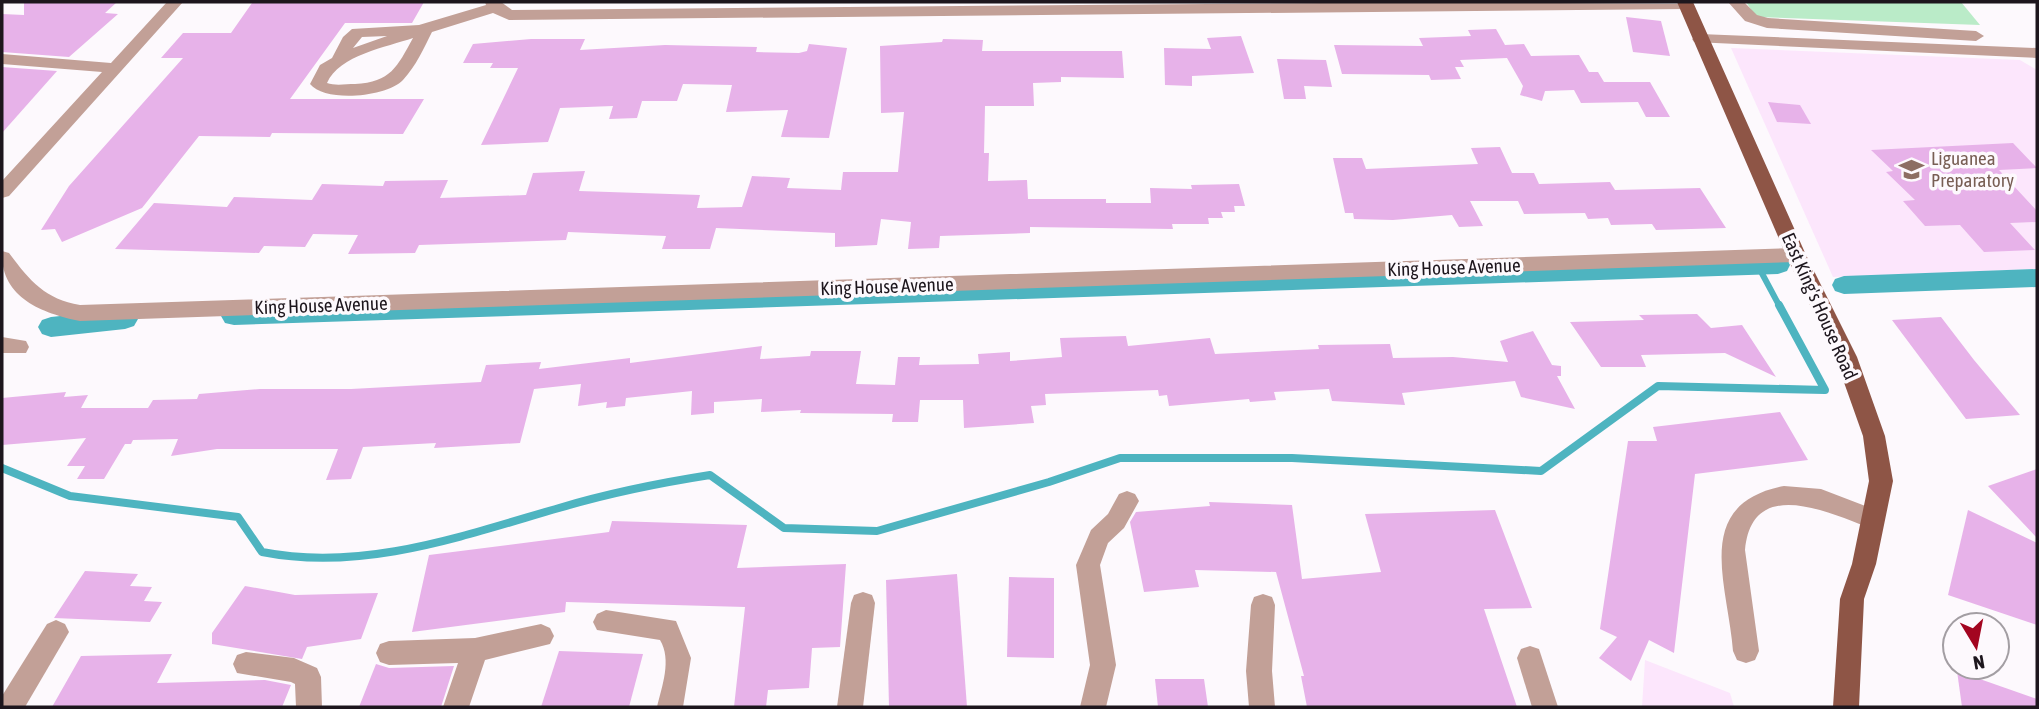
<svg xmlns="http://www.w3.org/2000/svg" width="2039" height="709" font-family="'Asap Condensed',sans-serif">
<rect width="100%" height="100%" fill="#fdf9fd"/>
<!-- built -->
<g fill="#fce6fc">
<polygon points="1731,48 2020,60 2037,70 2037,269 1833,277"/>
<polygon points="1645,660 1730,693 1734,707 1642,707"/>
</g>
<!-- green -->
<polygon fill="#baebc8" points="1746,2 1961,2 1980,25 1756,17"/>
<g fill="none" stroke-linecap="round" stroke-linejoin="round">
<!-- stream-far1 -->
<polyline stroke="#4eb4c0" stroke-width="6" points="1758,266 1780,307"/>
<!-- stream -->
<path stroke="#4eb4c0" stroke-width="8" d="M2,468L70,496L238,517L262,552C363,572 462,536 559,508C609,493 659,483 710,475L784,528L877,531L1049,482L1120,458H1292L1541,471L1658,386L1825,390L1779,305"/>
<!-- canal -->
<g fill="#4eb4c0" fill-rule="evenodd">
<polygon points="1778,256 1787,259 1790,265 1787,271 1778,274 234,325 225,323 221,316 225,309 234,307"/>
<polygon points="2037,269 2037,287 1844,294 1835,291 1832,285 1835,279 1844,276"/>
<polygon points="125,309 134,312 138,319 134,326 125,329 51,337 42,334 38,327 42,320 51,317"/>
</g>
</g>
<!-- building -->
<g fill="#e7b2e9">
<polygon points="24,2 117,2 105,13 118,14 69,57 2,52 2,14 24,15"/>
<polygon points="424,2 412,23 345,23 290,99 424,99 403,134 272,133 270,137 199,136 142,208 62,242 55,229 41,230 69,186 183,58 161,58 183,33 231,33 252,3"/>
<polygon points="1626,17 1661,21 1670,56 1633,52"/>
<polygon points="1496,29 1505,45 1524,44 1531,56 1579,55 1589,72 1598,72 1604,82 1650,82 1670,117 1646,117 1638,102 1581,103 1574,90 1545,91 1542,101 1520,95 1523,86 1507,58 1460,60 1464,67 1455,67 1461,79 1431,80 1429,75 1342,74 1334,45 1423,46 1419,38 1471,36 1468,30"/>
<polygon points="1241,36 1254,73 1192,76 1192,86 1165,85 1164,48 1211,49 1207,38"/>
<polygon points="531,39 585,39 580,50 665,45 757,47 756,52 799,53 807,51 809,44 847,48 829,138 781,137 788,110 726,112 732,85 683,84 677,101 642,101 637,118 609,119 613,106 560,108 548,142 481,145 518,68 490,68 493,63 463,63 473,44"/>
<polygon points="943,39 983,40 982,51 1122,51 1124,78 1061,77 1061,82 1033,83 1034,106 985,106 984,153 989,153 988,181 1027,180 1028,199 1106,199 1106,203 1151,203 1150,188 1192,189 1191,185 1239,184 1245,206 1234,206 1235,212 1221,212 1223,218 1208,218 1209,224 1172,224 1173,229 1030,227 1030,233 940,236 939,248 908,249 911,222 881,219 877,245 835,247 835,233 716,228 710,249 662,249 666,236 568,232 566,240 419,245 415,253 348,254 358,235 313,234 305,247 264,246 259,253 115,249 154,203 227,207 234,197 312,200 322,184 383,186 385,181 448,180 440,198 526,195 533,173 585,171 579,191 700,195 697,208 742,207 752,176 790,178 787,188 841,190 843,172 898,172 904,112 881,113 880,46 942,42"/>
<polygon points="1277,59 1326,60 1332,87 1304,86 1306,99 1284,99"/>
<polygon points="2,67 57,71 2,133"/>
<polygon points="1768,102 1800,105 1811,124 1777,122"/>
<polygon points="2013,143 2037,168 1999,170 2037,211 2037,222 2010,223 2035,250 1984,252 1960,225 1925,226 1903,201 1915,200 1886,172 1893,171 1871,150"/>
<polygon points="1500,147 1512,173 1534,173 1539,184 1610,182 1615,190 1700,188 1726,228 1656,230 1652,224 1611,225 1608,218 1588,219 1585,213 1524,214 1518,201 1470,201 1483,226 1459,227 1452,215 1393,220 1354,219 1353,213 1345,213 1333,158 1362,158 1366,169 1478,164 1471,148"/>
<polygon points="1697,314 1711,328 1742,325 1776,377 1725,353 1641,355 1646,367 1601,367 1570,322 1644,320 1639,315"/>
<polygon points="1941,317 1974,360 2020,415 1966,419 1892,320"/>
<polygon points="1533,331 1552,365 1561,366 1561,376 1557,376 1575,409 1521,397 1515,381 1402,393 1405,405 1332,401 1329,389 1274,392 1276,400 1250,402 1249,399 1169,406 1167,395 1159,396 1158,390 1045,394 1046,405 1031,406 1034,423 964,428 963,400 920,400 918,422 892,422 893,414 800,413 801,410 761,412 762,399 714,402 714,413 691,415 692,391 626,398 625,406 606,408 607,402 578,406 581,384 534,389 520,443 434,448 436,443 363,447 351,479 326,480 338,449 217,449 171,456 178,439 133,440 131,444 125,444 104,479 77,479 85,466 67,466 86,438 2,445 2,398 66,392 64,397 88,395 81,408 148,408 153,400 197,399 199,394 260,389 351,389 481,382 486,365 541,362 539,369 630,358 630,363 762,346 760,359 810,356 811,351 861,351 856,384 895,385 898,357 920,357 919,365 979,364 978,354 1010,352 1010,361 1062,357 1060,338 1126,336 1128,346 1210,338 1215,354 1319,349 1318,345 1390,344 1393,358 1453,357 1508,362 1500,341"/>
<polygon points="1780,412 1808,460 1695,474 1674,653 1649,640 1631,681 1599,658 1617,637 1600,629 1628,441 1657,441 1653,427"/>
<polygon points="2037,469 2037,538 1988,486"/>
<polygon points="1209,502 1292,505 1302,579 1381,572 1365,514 1495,510 1532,608 1484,609 1517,707 1307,707 1301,676 1304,676 1276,572 1195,570 1199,587 1144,592 1130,522 1136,512 1210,506"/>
<polygon points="1968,510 2037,543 2037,625 1948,595"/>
<polygon points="612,521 747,525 737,568 846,564 840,647 812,648 809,688 768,690 766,707 734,707 745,607 566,602 565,612 412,632 429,555 609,532"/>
<polygon points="85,571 138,574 130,586 152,587 144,601 162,602 150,622 54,618"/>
<polygon points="957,574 967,707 889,707 886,580"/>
<polygon points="1009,577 1054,578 1054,658 1007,657"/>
<polygon points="245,586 295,595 378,593 361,639 307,647 302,659 212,644 212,633"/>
<polygon points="559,651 643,654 629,707 541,707"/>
<polygon points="172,654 157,683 265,680 291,685 282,707 52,707 81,656"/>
<polygon points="376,664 389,668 454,666 441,707 359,707"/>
<polygon points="1957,671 2037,699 2037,707 1962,707"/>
<polygon points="1155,679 1204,679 1208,707 1158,707"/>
</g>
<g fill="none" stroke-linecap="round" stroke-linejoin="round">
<!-- minor -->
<g fill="#c2a097" fill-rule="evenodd">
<polygon points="167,2 183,2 9,196 2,198 2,181 102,72 2,64 2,54 111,63"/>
<path d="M485,2H501L512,10L1430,2L1694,4L1686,9L509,20L493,13L432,32C424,48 416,66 403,80C387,97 325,103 310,84L320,65L332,58L343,37L352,29L419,25L486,5ZM387,36L353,48L362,37ZM413,38C397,67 391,82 355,84C346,84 335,86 327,83C339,55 387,47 413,38Z"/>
<polygon points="1728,2 1744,2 1757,15 1768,18 1976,31 1984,36 1976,41 1767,28 1745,21"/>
<polygon points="1700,34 2037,48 2037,58 1694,42 1692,39"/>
<path d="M1796,248L1806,255L1796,262L80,321C41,313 0,297 2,251L9,253C30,281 45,299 80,305Z"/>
<polygon points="2,337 26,341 29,347 26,353 2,353"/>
<path d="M1784,486L1821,489L1881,512L1885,519L1881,526L1873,529C1831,514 1752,474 1745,550L1759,651L1755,660L1746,663L1737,660L1733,651C1728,584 1691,504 1784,486Z"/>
<polygon points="1127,491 1135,494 1139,501 1124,528 1108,543 1100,565 1116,665 1106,707 1080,707 1090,665 1076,565 1091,530 1108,514 1119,494"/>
<polygon points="863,592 872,595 875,603 863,707 837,707 851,603 854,595"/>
<polygon points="1263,594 1272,597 1275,605 1272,671 1275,707 1249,707 1246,671 1251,605 1254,597"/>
<path d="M606,610L676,621L691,658L683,707H657C662,686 672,660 660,640L597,630L593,622L597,614Z"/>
<polygon points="56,620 65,624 69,632 25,707 2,707 2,696 47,624"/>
<polygon points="541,624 550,628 554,636 550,644 485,660 469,707 443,707 458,663 389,665 380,662 376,653 380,644 389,641 475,638"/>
<polygon points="1530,646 1539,649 1558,707 1532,707 1517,658 1521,649"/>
<polygon points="246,652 294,658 317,668 321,677 322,707 296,707 295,684 291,682 237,673 233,664 237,655"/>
</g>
<!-- major -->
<polygon fill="#8e5546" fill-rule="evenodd" points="1677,2 1693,2 1806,255 1857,357 1885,436 1893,481 1876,564 1864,599 1859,707 1833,707 1840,599 1852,564 1869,481 1863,436 1835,357 1786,255"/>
</g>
<!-- icons -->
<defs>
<symbol id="school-bare" viewBox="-9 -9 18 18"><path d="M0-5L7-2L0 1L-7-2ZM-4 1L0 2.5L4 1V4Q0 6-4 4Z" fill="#8d6e63" stroke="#fdf9fd" stroke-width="2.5" paint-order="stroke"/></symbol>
</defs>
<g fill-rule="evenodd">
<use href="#school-bare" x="1894" y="152" width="35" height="35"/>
</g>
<g text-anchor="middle" stroke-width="7" stroke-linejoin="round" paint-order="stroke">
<!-- education labels -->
<g font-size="19" fill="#785e54" stroke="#fdf9fd" text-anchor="start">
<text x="1931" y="165">Liguanea<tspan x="1931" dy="22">Preparatory</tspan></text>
</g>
<!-- street labels -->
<g font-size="19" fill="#1d161d" stroke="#fdf9fd">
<text transform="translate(1454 267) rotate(-2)" y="7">King House Avenue</text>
<text transform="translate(887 286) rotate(-2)" y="7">King House Avenue</text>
<text transform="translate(321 305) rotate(-2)" y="7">King House Avenue</text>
<text transform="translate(1820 306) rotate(66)" y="7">East King's House Road</text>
</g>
</g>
<!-- border -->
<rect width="2039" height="709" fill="none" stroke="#1d161d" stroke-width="7"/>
<!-- north arrow -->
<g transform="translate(1976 646) rotate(170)"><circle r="33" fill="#fdf9fd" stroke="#a39ea3" stroke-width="2"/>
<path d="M0-5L12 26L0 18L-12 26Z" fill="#a30520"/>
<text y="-10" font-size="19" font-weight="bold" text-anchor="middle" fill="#1d161d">N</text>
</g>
</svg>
